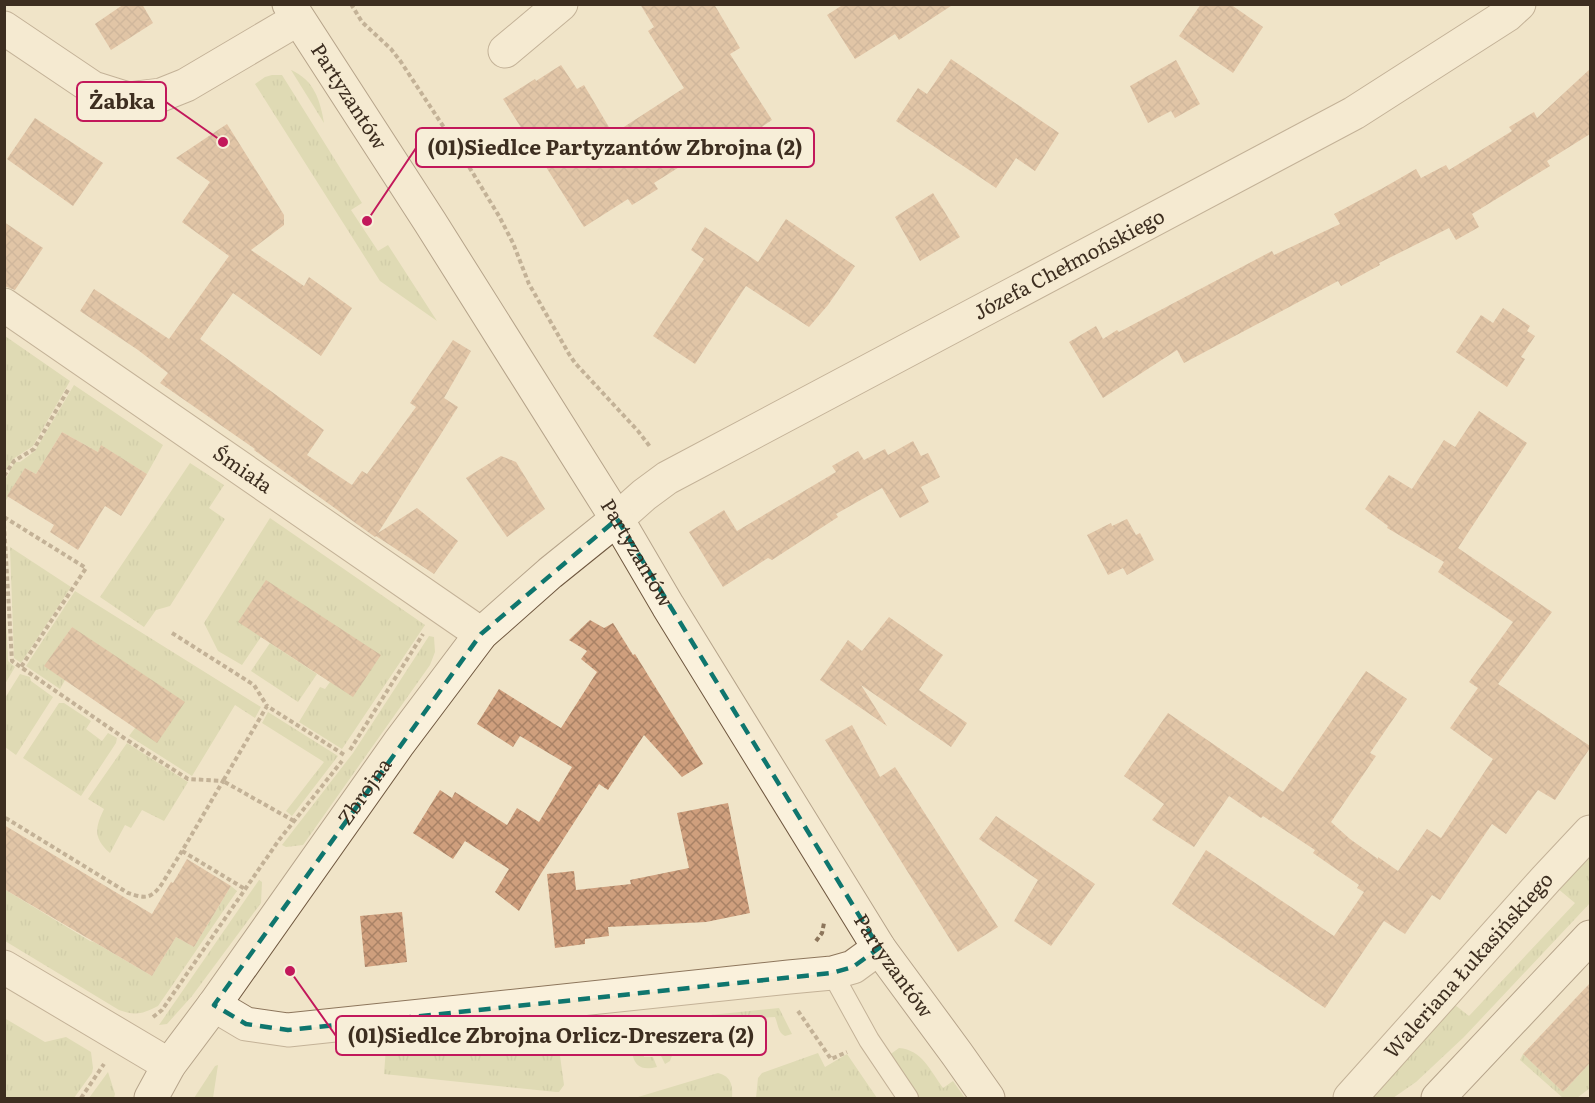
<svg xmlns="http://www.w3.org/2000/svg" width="1595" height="1103" font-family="Literata,serif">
<defs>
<pattern id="grass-tufts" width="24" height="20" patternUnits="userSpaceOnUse" patternTransform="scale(1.5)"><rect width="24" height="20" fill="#c9cf9b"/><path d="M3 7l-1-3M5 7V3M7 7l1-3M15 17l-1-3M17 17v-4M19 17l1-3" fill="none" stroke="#aeb285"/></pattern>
<pattern id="building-cross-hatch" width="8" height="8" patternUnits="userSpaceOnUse" patternTransform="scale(1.5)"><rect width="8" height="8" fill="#cf9f7d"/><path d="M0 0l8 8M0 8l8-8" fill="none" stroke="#a98266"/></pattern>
</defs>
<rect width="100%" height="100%" fill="#f0e4c8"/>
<!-- grass -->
<g fill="url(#grass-tufts)">
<path d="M291,70C314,80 320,100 324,123Z"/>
<polygon points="272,75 282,75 362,203 351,210 378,251 388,245 437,321 380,281 255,84 265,77"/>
<polygon points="5,336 70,381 33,446 13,459 5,473"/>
<polygon points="74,385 163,445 147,474 102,446 98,452 62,432 36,474 25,468 5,502 5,480 15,462 20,462 35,451"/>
<polygon points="190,463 224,485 209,508 225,519 170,606 156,610 144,627 100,597"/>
<polygon points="270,518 425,625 342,749 299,722 320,687 325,689 330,682 353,697 261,637 242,665 218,651 204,623"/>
<polygon points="10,547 71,587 21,663 14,658"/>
<polygon points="75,591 261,707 255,718 235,705 192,776 129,736 135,728 72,627 45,666 65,680 60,689 26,666"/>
<polygon points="5,595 8,661 15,667 5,684"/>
<polygon points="429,636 434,637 435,652 430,665 303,845 286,847 282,845 353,753"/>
<polygon points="270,643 317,674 298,702 251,671"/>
<polygon points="20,674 30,677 31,681 53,697 16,755 5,747 5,698"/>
<polygon points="59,703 64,703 91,721 86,729 102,741 108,733 117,738 116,743 81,796 23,758"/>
<polygon points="268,712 338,756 292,816 286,811 324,762 262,723"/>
<path d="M127,743L188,782L164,821L142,810L131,828L125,825L110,853C93,838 95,828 104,809L88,799Z"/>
<polygon points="1590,853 1590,903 1464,1037 1416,1082 1393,1098 1361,1098 1450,1001 1469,1016 1575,903 1557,888"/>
<polygon points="259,880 262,882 261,903 192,996 167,1024 159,1025"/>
<path d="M231,886L237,891L158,1006C142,1014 136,1016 119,1010L5,941L4,889L90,941L94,942L152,976L176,937L194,947Z"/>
<path d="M779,1008L792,1034L785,1036C778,1033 778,1024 775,1017L760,1018L758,1017L721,1022L722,1025L706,1029L704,1023L669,1029L673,1053L670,1061L665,1064L661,1056L660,1038L642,1040L644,1057H653L657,1067C629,1074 633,1051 629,1032L558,1041L564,1085L559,1092H556L384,1074L386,1048Z"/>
<polygon points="5,1019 6,1019 45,1042 66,1037 91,1052 93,1068 92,1073 74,1098 5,1098"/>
<path d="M899,1048C922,1050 930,1070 943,1088L953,1081L965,1098H917L888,1056Z"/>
<polygon points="818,1053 825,1067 847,1054 877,1098 756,1098 758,1078 762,1073"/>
<polygon points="1523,1054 1563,1092 1590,1063 1590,1088 1577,1098 1563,1098 1520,1060"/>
<polygon points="218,1065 213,1098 194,1098 215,1066"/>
<polygon points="108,1072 115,1094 114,1098 89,1098"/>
<path d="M718,1073C731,1076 733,1086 732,1098H655L638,1097Z"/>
</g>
<!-- building -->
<g fill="url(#building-cross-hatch)">
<polygon points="124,4 142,4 153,23 111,50 95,24"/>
<polygon points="640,4 714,4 740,48 730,54 772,120 744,139 743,137 707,158 703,152 654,183 658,189 632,205 628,199 584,227 503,99 535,79 536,81 561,65 577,89 584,85 613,134 684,88 648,31 654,27"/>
<polygon points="844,4 954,4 899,40 895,34 855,59 827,15"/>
<polygon points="1201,4 1230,4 1263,27 1233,73 1179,36"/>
<polygon points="951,59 1059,133 1035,171 1016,158 996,188 896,121 918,88 927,94"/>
<polygon points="1176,60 1200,104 1175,118 1171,111 1148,123 1130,86"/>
<polygon points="1590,69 1590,134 1547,161 1550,166 1472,214 1479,227 1456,240 1449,228 1379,263 1380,265 1341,286 1338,281 1184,363 1177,350 1103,398 1069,342 1096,326 1103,339 1117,330 1119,332 1272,251 1274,255 1340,224 1334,214 1383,188 1416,169 1421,178 1446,165 1449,170 1512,131 1509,127 1534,112 1537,118"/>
<polygon points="35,118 103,163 73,206 7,159"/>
<polygon points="227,124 284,215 284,225 251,250 304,286 309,277 352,308 321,356 233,293 200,339 324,430 307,455 352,485 362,471 367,474 416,407 410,403 453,340 471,351 444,398 458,407 378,533 417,508 458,541 434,574 376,536 375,537 254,450 255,449 160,383 168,373 138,350 80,311 94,289 169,339 229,256 182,222 210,182 176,158"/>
<polygon points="933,193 960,237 920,261 895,217"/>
<polygon points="786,219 855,266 828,305 809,327 746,286 695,364 653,336 704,259 691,250 705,227 758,262"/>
<polygon points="4,222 43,248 15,290 4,286"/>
<polygon points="1503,308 1530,326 1527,331 1535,336 1521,357 1525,359 1507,387 1456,352 1481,315 1493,323"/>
<polygon points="1479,411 1527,443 1458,548 1552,612 1498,684 1590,746 1590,748 1555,800 1538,790 1506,834 1492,824 1440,900 1432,895 1405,934 1384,921 1325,1008 1172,904 1206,850 1334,936 1364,892 1357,888 1359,885 1313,853 1315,850 1263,816 1261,818 1229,796 1194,847 1152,820 1164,804 1124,776 1168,713 1283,792 1366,671 1407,699 1370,753 1376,756 1331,822 1350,839 1378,859 1378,857 1398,871 1427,829 1441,838 1493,759 1450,728 1478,688 1469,682 1513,622 1438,572 1444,562 1389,529 1387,528 1388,526 1365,509 1389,475 1412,489 1444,440 1455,447"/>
<polygon points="62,432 98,452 101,445 147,474 121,516 105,506 78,550 50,532 54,525 7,496 25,468 36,474"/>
<polygon points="913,441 921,456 928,453 940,477 921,487 929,502 900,518 882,488 836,514 838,517 772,560 768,558 723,587 689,532 724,510 737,531 836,472 832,466 858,451 864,460 885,449 888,455"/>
<polygon points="501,456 516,462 545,509 507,537 466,478"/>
<polygon points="1127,519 1136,535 1140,533 1154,560 1127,575 1123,568 1108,575 1087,535 1111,523 1112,526"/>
<polygon points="266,580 381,655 353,697 238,622"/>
<polygon points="889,617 943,655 919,690 967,723 951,747 861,685 887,726 820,680 848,640 862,651"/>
<polygon points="590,620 604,628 613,623 633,655 635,654 703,764 682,777 644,735 608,790 599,784 540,875 519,911 495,892 509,869 465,841 453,859 413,833 440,790 452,798 455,792 507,825 517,808 539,822 572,767 520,736 513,747 477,724 499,689 561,728 597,672 581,659 587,651 569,640"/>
<polygon points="72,627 185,702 157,743 44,666"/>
<polygon points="852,725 880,777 895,767 998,927 958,952 825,740"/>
<polygon points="728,803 750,913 706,922 608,927 609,936 585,939 585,944 555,948 547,874 574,871 576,890 631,884 630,880 689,868 677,813"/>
<polygon points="996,816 1095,884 1051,946 1014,921 1038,880 979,839"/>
<polygon points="4,825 152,914 171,882 173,883 187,859 231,886 194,947 176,937 152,976 4,889"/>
<polygon points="402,912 407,962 365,967 360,916"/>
<polygon points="1590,983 1590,1063 1563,1092 1523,1054"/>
</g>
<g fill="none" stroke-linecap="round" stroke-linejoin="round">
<defs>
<polyline id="lane" points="832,973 869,1040 908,1098"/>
<g id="street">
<polyline points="4,28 93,88 128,99 161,95 186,85 298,19"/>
<polyline points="505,51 561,4"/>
<path id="s1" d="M4,305L481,634"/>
<path id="s2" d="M617,519L644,495L667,478L1354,113L1507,15L1519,4"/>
<polyline points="4,967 169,1065"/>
<polyline points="214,1005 246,1024 288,1030 789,977 832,973 853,967 879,948"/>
<path id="s3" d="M1350,1098L1546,879L1590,832"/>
</g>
<g id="secondary">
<path id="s4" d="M289,4L430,222L617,519L668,606L879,948L957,1054L988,1098"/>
<path id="s5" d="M151,1098L169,1065L214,1005L399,743L481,634L550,573L617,519"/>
<polyline points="1438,1098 1590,937"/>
</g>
</defs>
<!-- lane casing -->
<use href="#lane" stroke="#8d765c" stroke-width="22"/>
<!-- street casing -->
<use href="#street" stroke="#8d765c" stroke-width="35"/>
<!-- secondary casing -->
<use href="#secondary" stroke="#6f573f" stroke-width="35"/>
<!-- path -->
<g stroke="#8d765c" stroke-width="4" stroke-dasharray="4.5 3" stroke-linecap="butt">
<polyline points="351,4 362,22 391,49 401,62 460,152 499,216 513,243 529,284 569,354 575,363 638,431 651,448"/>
<polyline points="4,476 14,461 34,449 69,388"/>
<polyline points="4,517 86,568 21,667"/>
<path d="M4,524L12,661L124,738L188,779L223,781C206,810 189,840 171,869C165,878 160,890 151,895C144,899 135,895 128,893L4,817"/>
<polyline points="172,633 254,685 267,706"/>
<polyline points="350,750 423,634"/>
<polyline points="294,821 223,781 267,706 346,756"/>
<polyline points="182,851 245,889"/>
<polyline points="816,941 822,933 824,923"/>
<polyline points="798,1011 831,1059 847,1052"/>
<polyline points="153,1017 162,1010 279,840 342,761"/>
<polyline points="81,1098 104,1064"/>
</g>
<!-- lane -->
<use href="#lane" stroke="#faf1dc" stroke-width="20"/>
<!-- street -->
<use href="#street" stroke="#faf1dc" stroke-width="33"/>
<!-- secondary -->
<use href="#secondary" stroke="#faf1dc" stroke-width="33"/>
</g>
<!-- marked area -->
<path d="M0 0H1595V1103H0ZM617,519L879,948L853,967L832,973L288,1030L246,1024L214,1005L481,634Z" fill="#f0e4c8" fill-opacity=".55" fill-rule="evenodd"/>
<path fill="none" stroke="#0f766e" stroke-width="4.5" stroke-dasharray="12 8" stroke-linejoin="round" d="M617,519L879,948L853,967L832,973L288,1030L246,1024L214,1005L481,634Z"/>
<g text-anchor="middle" stroke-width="6" stroke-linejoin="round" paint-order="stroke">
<!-- street labels -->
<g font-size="20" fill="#3d2e20" stroke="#f7eed8">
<text dy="7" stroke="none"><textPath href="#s4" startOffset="110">Partyzantów</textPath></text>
<text dy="7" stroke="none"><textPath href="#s2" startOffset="520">Józefa Chełmońskiego</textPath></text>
<text dy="7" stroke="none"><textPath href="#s1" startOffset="290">Śmiała</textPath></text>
<text dy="7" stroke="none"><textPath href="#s4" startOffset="650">Partyzantów</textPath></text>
<text dy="7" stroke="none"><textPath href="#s5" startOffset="374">Zbrojna</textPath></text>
<text dy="7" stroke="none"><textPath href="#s4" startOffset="1136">Partyzantów</textPath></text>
<text dy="7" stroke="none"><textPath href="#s3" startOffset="178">Waleriana Łukasińskiego</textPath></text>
</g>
</g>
<!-- callouts -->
<path fill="none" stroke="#c2185b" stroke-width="2" d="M223 142L166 102M367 221L416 148M290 971L336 1036"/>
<g fill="#c2185b" stroke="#f7eed8" stroke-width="2">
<circle cx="223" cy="142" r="6"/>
<circle cx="367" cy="221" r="6"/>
<circle cx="290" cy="971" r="6"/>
</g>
<g fill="#f7eed8" stroke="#c2185b" stroke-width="2">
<rect x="77" y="82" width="89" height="39" rx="6"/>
<rect x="416" y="128" width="398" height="39" rx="6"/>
<rect x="336" y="1016" width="430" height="39" rx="6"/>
</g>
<g font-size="21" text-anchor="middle" font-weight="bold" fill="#3d2e20">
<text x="122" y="109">Żabka</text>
<text x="615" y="155">(01)Siedlce Partyzantów Zbrojna (2)</text>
<text x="551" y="1043">(01)Siedlce Zbrojna Orlicz-Dreszera (2)</text>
</g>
<!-- border -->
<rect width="1595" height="1103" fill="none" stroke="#3d2e20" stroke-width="12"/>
</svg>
